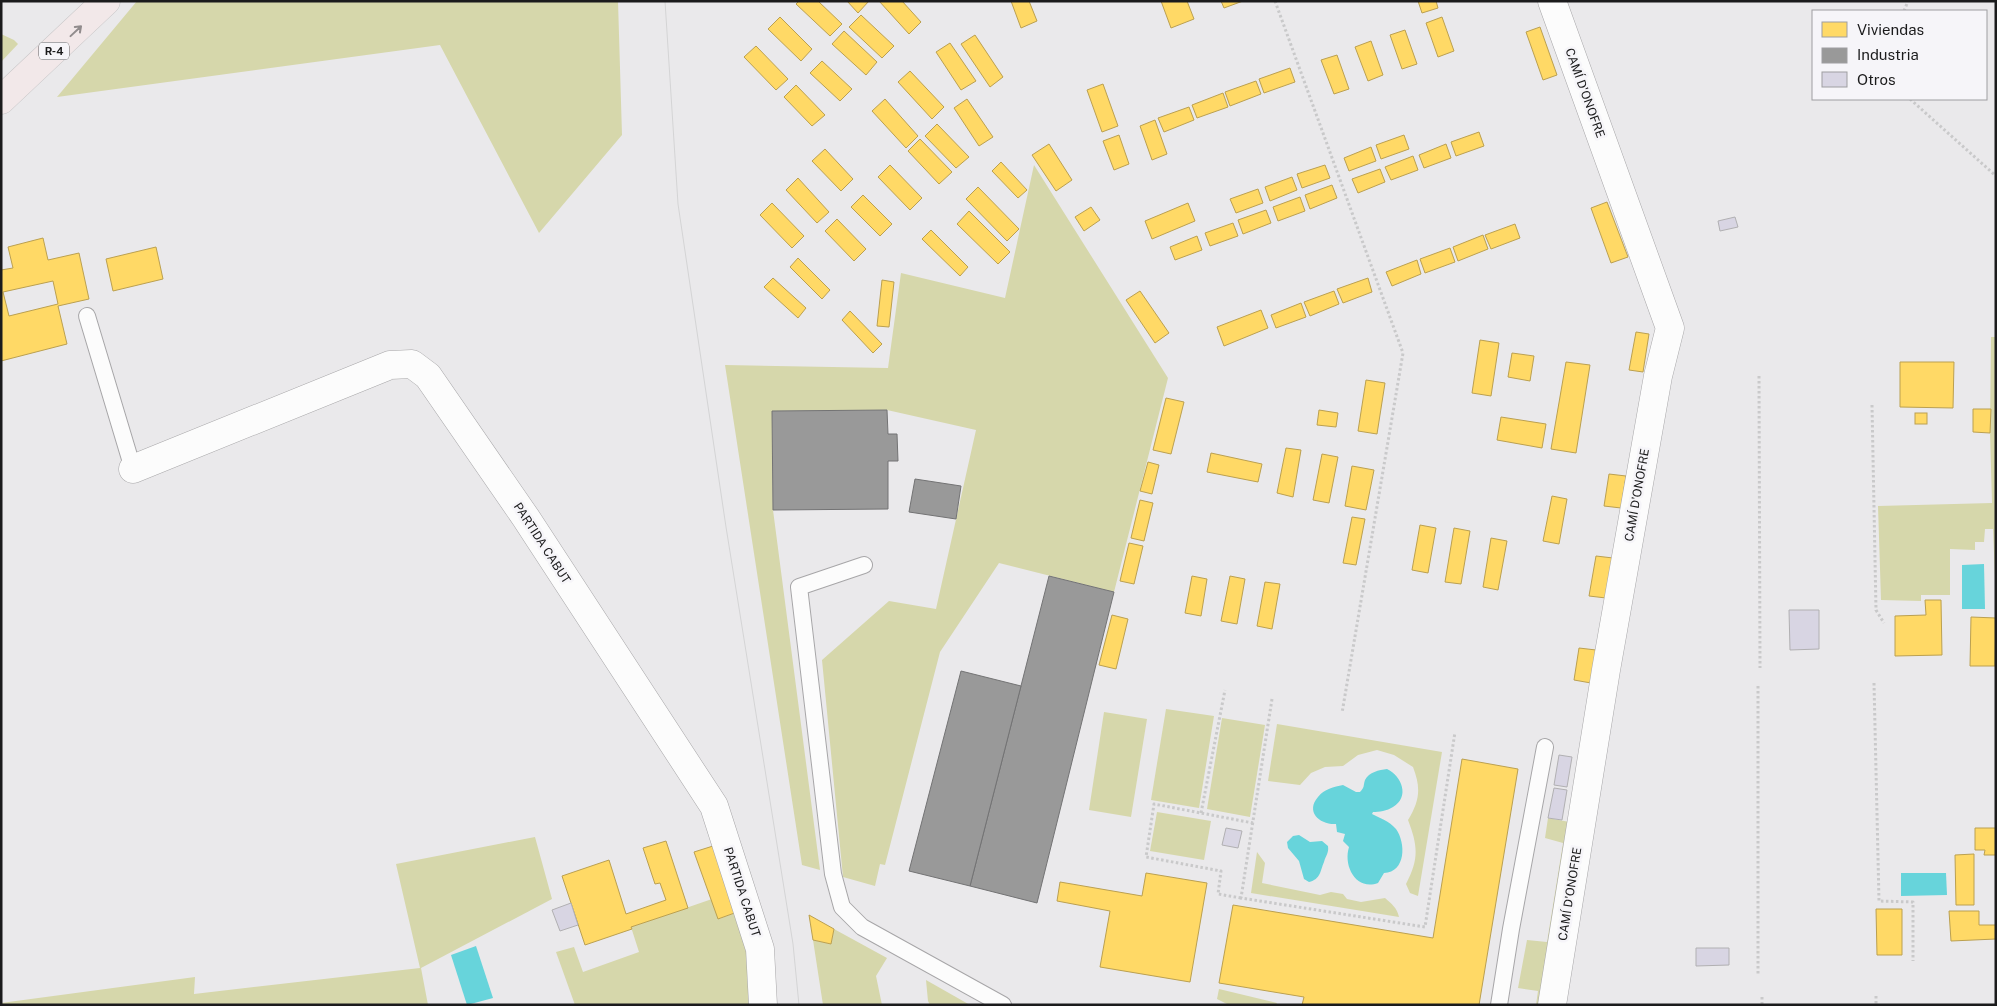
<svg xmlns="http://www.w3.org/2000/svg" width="1997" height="1006" font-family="'Public Sans',sans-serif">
<rect width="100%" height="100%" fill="#eae9eb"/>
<!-- green -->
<g fill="#d6d7ab">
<polygon points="137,1 618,1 622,135 539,233 440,45 57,97"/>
<polygon points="1,34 14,40 18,44 1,62"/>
<polygon points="1034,165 1168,378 1114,592 999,563 940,652 885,865 880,864 875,886 843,877 822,660 889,601 936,609 976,430 887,410 772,411 773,510 820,870 802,865 725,365 888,368 901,273 1005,298"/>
<polygon points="1991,337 1996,337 1996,601 1993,529 1985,529 1984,542 1975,542 1975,550 1950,549 1950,595 1921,595 1921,601 1881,600 1878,506 1992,503 1990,432"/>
<polygon points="1166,709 1214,716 1199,808 1151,800"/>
<polygon points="1104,712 1147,719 1131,817 1089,810"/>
<polygon points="1222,718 1265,725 1250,817 1207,809"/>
<path d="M1277,724L1442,752L1418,896L1410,893L1406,884C1419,859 1418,846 1408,820C1420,800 1421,788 1413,767L1394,755L1377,750L1358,755L1343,766L1325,767L1311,773L1300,785L1268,781Z"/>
<polygon points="1157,812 1211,821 1204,860 1150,851"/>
<polygon points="1548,818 1575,823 1544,1005 1536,1005 1538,991 1518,988 1527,940 1547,942 1563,843 1545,838"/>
<polygon points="535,837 552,899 421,968 428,1005 1,1005 1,1003 195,977 194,994 420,968 396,864"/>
<path d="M1257,852L1265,863L1262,883L1320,895L1331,892L1343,894L1347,899L1361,902L1385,898C1392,904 1397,908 1399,917L1251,893Z"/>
<polygon points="712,899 719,919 740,911 751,942 753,1005 575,1005 556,952 574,947 583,972 639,952 631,927"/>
<polygon points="834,929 887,958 876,976 882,1005 823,1005 813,940 831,944"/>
<polygon points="926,980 970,1005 930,1005 928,1001"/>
<polygon points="1219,989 1277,1003 1276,1005 1229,1005 1217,999"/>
</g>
<!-- water -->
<g fill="#67d4db">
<polygon points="1984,564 1985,609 1962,609 1962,565"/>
<path d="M1387,769C1402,776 1410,797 1393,807C1387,811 1379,812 1373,812L1372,814C1380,818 1389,821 1396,829C1406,843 1406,872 1384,873L1378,883C1356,891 1343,866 1349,847L1343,841L1345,834L1337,832L1336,824C1320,825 1305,812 1318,797C1324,789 1334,787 1343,785L1356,792H1360C1365,787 1363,786 1365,780C1369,772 1379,770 1387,769Z"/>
<path d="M1299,835L1310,842L1322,841L1328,846C1329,853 1326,855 1324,862C1320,871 1321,879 1309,882L1304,879L1299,861L1288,848L1287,842L1293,836Z"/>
<polygon points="1901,873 1946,873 1947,895 1901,896"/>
<polygon points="476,946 493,998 467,1005 451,955"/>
</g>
<!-- homes -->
<g fill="#ffd966" stroke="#bba050" fill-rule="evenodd">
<polygon points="799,1 818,1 842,24 830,36 796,4"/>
<polygon points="847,1 869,1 858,13"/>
<polygon points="879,1 902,1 921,22 909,34"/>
<polygon points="1011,1 1029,1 1037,21 1021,28"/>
<polygon points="1161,1 1187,1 1194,19 1171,28"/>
<polygon points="1221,1 1243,1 1224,8"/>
<polygon points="1418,1 1436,1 1438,8 1422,13"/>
<polygon points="861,15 894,46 882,58 849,27"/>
<polygon points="780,17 812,49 801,61 768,29"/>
<polygon points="1442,17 1454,51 1438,57 1426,23"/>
<polygon points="1540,27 1557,75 1543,80 1526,32"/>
<polygon points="1405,30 1417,64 1402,69 1390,35"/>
<polygon points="844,31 877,62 866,75 832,44"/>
<polygon points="975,35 1003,77 990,87 961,44"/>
<polygon points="1371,41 1383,75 1368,81 1355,47"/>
<polygon points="950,43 976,81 961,90 936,52"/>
<polygon points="756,46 788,79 776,90 744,57"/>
<polygon points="1337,55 1349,89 1334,94 1321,60"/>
<polygon points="822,61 852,89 840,101 810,73"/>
<polygon points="1290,68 1295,82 1264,93 1259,79"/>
<polygon points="910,71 944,107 932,119 898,82"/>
<polygon points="1256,81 1261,94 1230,106 1225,92"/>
<polygon points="1103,84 1118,126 1102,132 1087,90"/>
<polygon points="796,85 825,115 812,126 784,97"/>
<polygon points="1223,93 1228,107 1197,118 1192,105"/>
<polygon points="885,99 918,136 906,148 872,111"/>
<polygon points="967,99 993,137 979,146 954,108"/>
<polygon points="1189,107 1194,120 1164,132 1158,118"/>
<polygon points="1155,120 1167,154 1152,160 1140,126"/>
<polygon points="937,124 969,157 956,168 925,136"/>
<polygon points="1479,132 1484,146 1456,156 1451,142"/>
<polygon points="1119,135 1129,164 1114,170 1103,141"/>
<polygon points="1404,135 1409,149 1381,159 1376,145"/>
<polygon points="920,139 952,172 939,184 908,151"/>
<polygon points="1049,144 1072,180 1056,191 1032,155"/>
<polygon points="1446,144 1451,158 1424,168 1419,155"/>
<polygon points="1371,147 1376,161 1349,171 1344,158"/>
<polygon points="825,149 853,179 841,191 812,161"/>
<polygon points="1413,156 1418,170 1391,180 1385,167"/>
<polygon points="1001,162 1027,190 1018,198 992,171"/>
<polygon points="890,165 922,198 910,210 878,177"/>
<polygon points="1325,165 1330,178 1302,188 1297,174"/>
<polygon points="1380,169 1385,182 1358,193 1352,179"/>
<polygon points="1292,177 1297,190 1270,201 1265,187"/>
<polygon points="798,178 829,212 817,223 786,190"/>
<polygon points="1332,185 1337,198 1310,209 1305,195"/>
<polygon points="978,187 1019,229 1007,241 966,199"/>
<polygon points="1258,189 1263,203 1236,213 1230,199"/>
<polygon points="863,195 892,224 880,236 851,207"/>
<polygon points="1300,197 1305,211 1278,221 1273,207"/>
<polygon points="1607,202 1628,257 1611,263 1591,208"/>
<polygon points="772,203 804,236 792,248 760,215"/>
<polygon points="1188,203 1195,221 1152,239 1145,221"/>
<polygon points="1091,207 1100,220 1084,231 1075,217"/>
<polygon points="1266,210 1271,223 1243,234 1238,220"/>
<polygon points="969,211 1010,252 998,264 957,224"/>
<polygon points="837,219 866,249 854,261 825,231"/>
<polygon points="1233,223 1238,236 1210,246 1205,233"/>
<polygon points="1515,224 1520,238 1491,249 1485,235"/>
<polygon points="931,230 968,267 960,276 922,239"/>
<polygon points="1483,235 1488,249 1458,261 1453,247"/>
<polygon points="1197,236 1202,250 1175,260 1170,247"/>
<path d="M43,238L48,260L79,253L89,299L58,306L67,344L1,361V270L13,268L8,247ZM53,281L58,304L9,316L3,292Z"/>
<polygon points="156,247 163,279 113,291 106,259"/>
<polygon points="1450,248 1455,262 1425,273 1420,259"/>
<polygon points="798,258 830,290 822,299 790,267"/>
<polygon points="1417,260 1421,274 1392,286 1386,272"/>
<polygon points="773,278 806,308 798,318 764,287"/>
<polygon points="1368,278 1372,292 1343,303 1337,289"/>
<polygon points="882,280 894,282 889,327 877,326"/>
<polygon points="1140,291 1169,333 1155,343 1126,300"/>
<polygon points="1334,291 1339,304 1310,316 1304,302"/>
<polygon points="1301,303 1306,317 1276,328 1271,315"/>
<polygon points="1261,310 1268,328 1224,346 1217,327"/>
<polygon points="850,311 882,344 873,353 842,320"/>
<polygon points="1636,332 1649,334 1643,372 1629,370"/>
<polygon points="1480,340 1499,343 1491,396 1472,393"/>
<polygon points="1512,353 1534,356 1530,381 1508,377"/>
<polygon points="1566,362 1590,365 1576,453 1551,449"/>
<polygon points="1900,362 1954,362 1953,408 1900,407"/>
<polygon points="1366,380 1385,383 1377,434 1358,431"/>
<polygon points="1166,398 1184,402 1171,454 1153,450"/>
<polygon points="1973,409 1991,409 1990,433 1973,432"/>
<polygon points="1319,410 1338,413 1336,427 1317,425"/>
<rect x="1915" y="413" width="12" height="11"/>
<polygon points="1501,417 1546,424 1542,448 1497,440"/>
<polygon points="1286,448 1301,450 1293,497 1277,493"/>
<polygon points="1211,453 1262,464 1258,482 1207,472"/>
<polygon points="1322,454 1338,457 1329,503 1313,500"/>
<polygon points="1148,462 1159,465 1152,494 1140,491"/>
<polygon points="1352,466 1374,470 1366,510 1345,506"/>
<polygon points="1609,474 1626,476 1621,508 1604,506"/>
<polygon points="1552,496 1567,499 1559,544 1543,541"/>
<polygon points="1140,500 1153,503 1144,541 1131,538"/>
<polygon points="1352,517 1365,519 1356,565 1343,563"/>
<polygon points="1420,525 1436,528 1428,573 1412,570"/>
<polygon points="1454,528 1470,531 1461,584 1445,582"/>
<polygon points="1491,538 1507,541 1498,590 1483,587"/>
<polygon points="1129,543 1143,546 1134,584 1120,581"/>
<polygon points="1596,556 1613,558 1606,598 1589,596"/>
<polygon points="1192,576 1207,579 1201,616 1185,613"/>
<polygon points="1230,576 1245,579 1237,624 1221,621"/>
<polygon points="1265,582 1280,584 1272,629 1257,626"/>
<polygon points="1925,600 1941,600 1942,655 1895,656 1895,616 1926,615"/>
<polygon points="1112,615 1128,619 1116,669 1099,665"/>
<polygon points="1971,617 1996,618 1995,666 1970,666"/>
<polygon points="1579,648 1596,650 1591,683 1574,680"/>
<polygon points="1462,759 1518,769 1479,1005 1302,1005 1304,997 1219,983 1233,905 1433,938"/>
<polygon points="1975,828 1996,828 1996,855 1984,855 1985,850 1975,850"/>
<polygon points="666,841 688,908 631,927 632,929 585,945 562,876 609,860 626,914 666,900 660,883 655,884 643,848"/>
<polygon points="713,846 740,911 718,919 694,852"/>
<polygon points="1974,854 1974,905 1956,905 1955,855"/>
<polygon points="1146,873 1207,883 1190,982 1100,967 1110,911 1057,901 1060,882 1142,896"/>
<polygon points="1876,909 1902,909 1902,955 1877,955"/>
<polygon points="1949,911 1979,911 1979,925 1996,925 1996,939 1951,941"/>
<polygon points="809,915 834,929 831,944 813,940"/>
</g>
<!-- industry -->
<g fill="#999" stroke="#737374">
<polygon points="887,410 888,434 897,434 898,461 888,461 888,509 773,510 772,411"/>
<polygon points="915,479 961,486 956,519 909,512"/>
<polygon points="1049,576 1114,592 1037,903 970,886"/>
<polygon points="961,671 1021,686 970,886 909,871"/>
</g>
<!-- building -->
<g fill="#d8d5e3" stroke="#b1b0b2">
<polygon points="1735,217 1738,227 1720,231 1718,221"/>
<polygon points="1789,610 1819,610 1819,649 1790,650"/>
<polygon points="1559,755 1572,757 1567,787 1554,785"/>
<polygon points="1554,788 1567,790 1562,820 1548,818"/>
<polygon points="1226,828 1242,831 1238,848 1222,845"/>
<polygon points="571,903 578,925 560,931 552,910"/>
<polygon points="1696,948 1729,948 1729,965 1696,966"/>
</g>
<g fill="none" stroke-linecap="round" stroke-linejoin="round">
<defs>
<g id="lane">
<polyline points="87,316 133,469"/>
<polyline points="864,565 799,587 833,874 842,907 862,927 1003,1005"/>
<polyline points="1499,1005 1511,929 1545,747"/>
</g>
<g id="street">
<polyline points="133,469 390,365 412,364 428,376 526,518 714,806 760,949 763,1005"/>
<polyline points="1552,1005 1606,670 1658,376 1670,328 1552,1"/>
</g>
<polyline id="highway" points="1,100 106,1"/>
</defs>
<!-- lane casing -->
<use href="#lane" stroke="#a7a6a8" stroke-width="18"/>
<!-- street casing -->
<use href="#street" stroke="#a7a6a8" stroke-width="29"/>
<!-- highway casing -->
<use href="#highway" stroke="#c6c5c6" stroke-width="29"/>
<!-- path -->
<g stroke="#c9c9ca" stroke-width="3" stroke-dasharray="2.5 2.5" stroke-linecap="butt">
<polyline points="1275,1 1403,353 1342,713"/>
<polyline points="1904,11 1908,1"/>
<polyline points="1910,99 1996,176"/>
<polyline points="1759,376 1760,668"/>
<polyline points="1872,405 1876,610 1884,623"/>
<polyline points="1874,683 1879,901 1913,902 1913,961"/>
<polyline points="1758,686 1758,974"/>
<polyline points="1272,699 1241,898 1425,927 1455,732"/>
<polyline points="1201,813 1225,690"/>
<polyline points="1241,898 1218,894 1221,871 1146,857 1154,804 1253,823"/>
<polyline points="1876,996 1876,1005"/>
<polyline points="1762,997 1762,1005"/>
</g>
<!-- lane -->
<use href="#lane" stroke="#fcfcfc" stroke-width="16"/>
<!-- street -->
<use href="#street" stroke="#fcfcfc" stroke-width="28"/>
<!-- highway -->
<use href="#highway" stroke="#f2e8e9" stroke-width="28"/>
<!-- tram -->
<polyline stroke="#d4d4d5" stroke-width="1" points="665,1 678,204 726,527 793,944 799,1005"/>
</g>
<!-- one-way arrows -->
<defs><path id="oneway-shaft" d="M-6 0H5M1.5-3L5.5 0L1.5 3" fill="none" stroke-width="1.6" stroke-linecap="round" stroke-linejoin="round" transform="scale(1.25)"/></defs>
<use stroke="#918c8d" href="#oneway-shaft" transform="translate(76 31) rotate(-43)"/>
<g text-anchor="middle" stroke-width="5" stroke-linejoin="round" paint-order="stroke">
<!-- shield labels -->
<rect fill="#f6f5f9" stroke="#5d5c5e" stroke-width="1" x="39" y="42.5" width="30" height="17" rx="4"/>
<g font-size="11" font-weight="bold" fill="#1b1b1c">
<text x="54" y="55">R-4</text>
</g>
<!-- street labels -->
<g font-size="12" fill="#1b1b1c" stroke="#f6f5f9">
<text transform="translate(1585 93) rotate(70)" y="4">CAMÍ D'ONOFRE</text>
<text transform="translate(1637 495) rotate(-80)" y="4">CAMÍ D'ONOFRE</text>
<text transform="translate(542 543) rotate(57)" y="4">PARTIDA CABUT</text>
<text transform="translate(742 892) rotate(72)" y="4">PARTIDA CABUT</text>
<text transform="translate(1570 894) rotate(-81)" y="4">CAMÍ D'ONOFRE</text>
</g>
</g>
<!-- border -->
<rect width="1997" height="1006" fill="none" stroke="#1b1b1c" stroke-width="5"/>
<!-- legend -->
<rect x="1812" y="10" width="175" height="90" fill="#f6f5f9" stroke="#9e9ea1"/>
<rect x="1822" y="22" width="25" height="15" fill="#ffd966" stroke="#9e9ea1"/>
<text x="1857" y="35" font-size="15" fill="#1b1b1c">Viviendas</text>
<rect x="1822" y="48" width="25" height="15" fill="#999999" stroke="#9e9ea1"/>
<text x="1857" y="60" font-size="15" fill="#1b1b1c">Industria</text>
<rect x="1822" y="72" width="25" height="15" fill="#d8d5e3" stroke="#9e9ea1"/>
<text x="1857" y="85" font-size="15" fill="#1b1b1c">Otros</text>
</svg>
